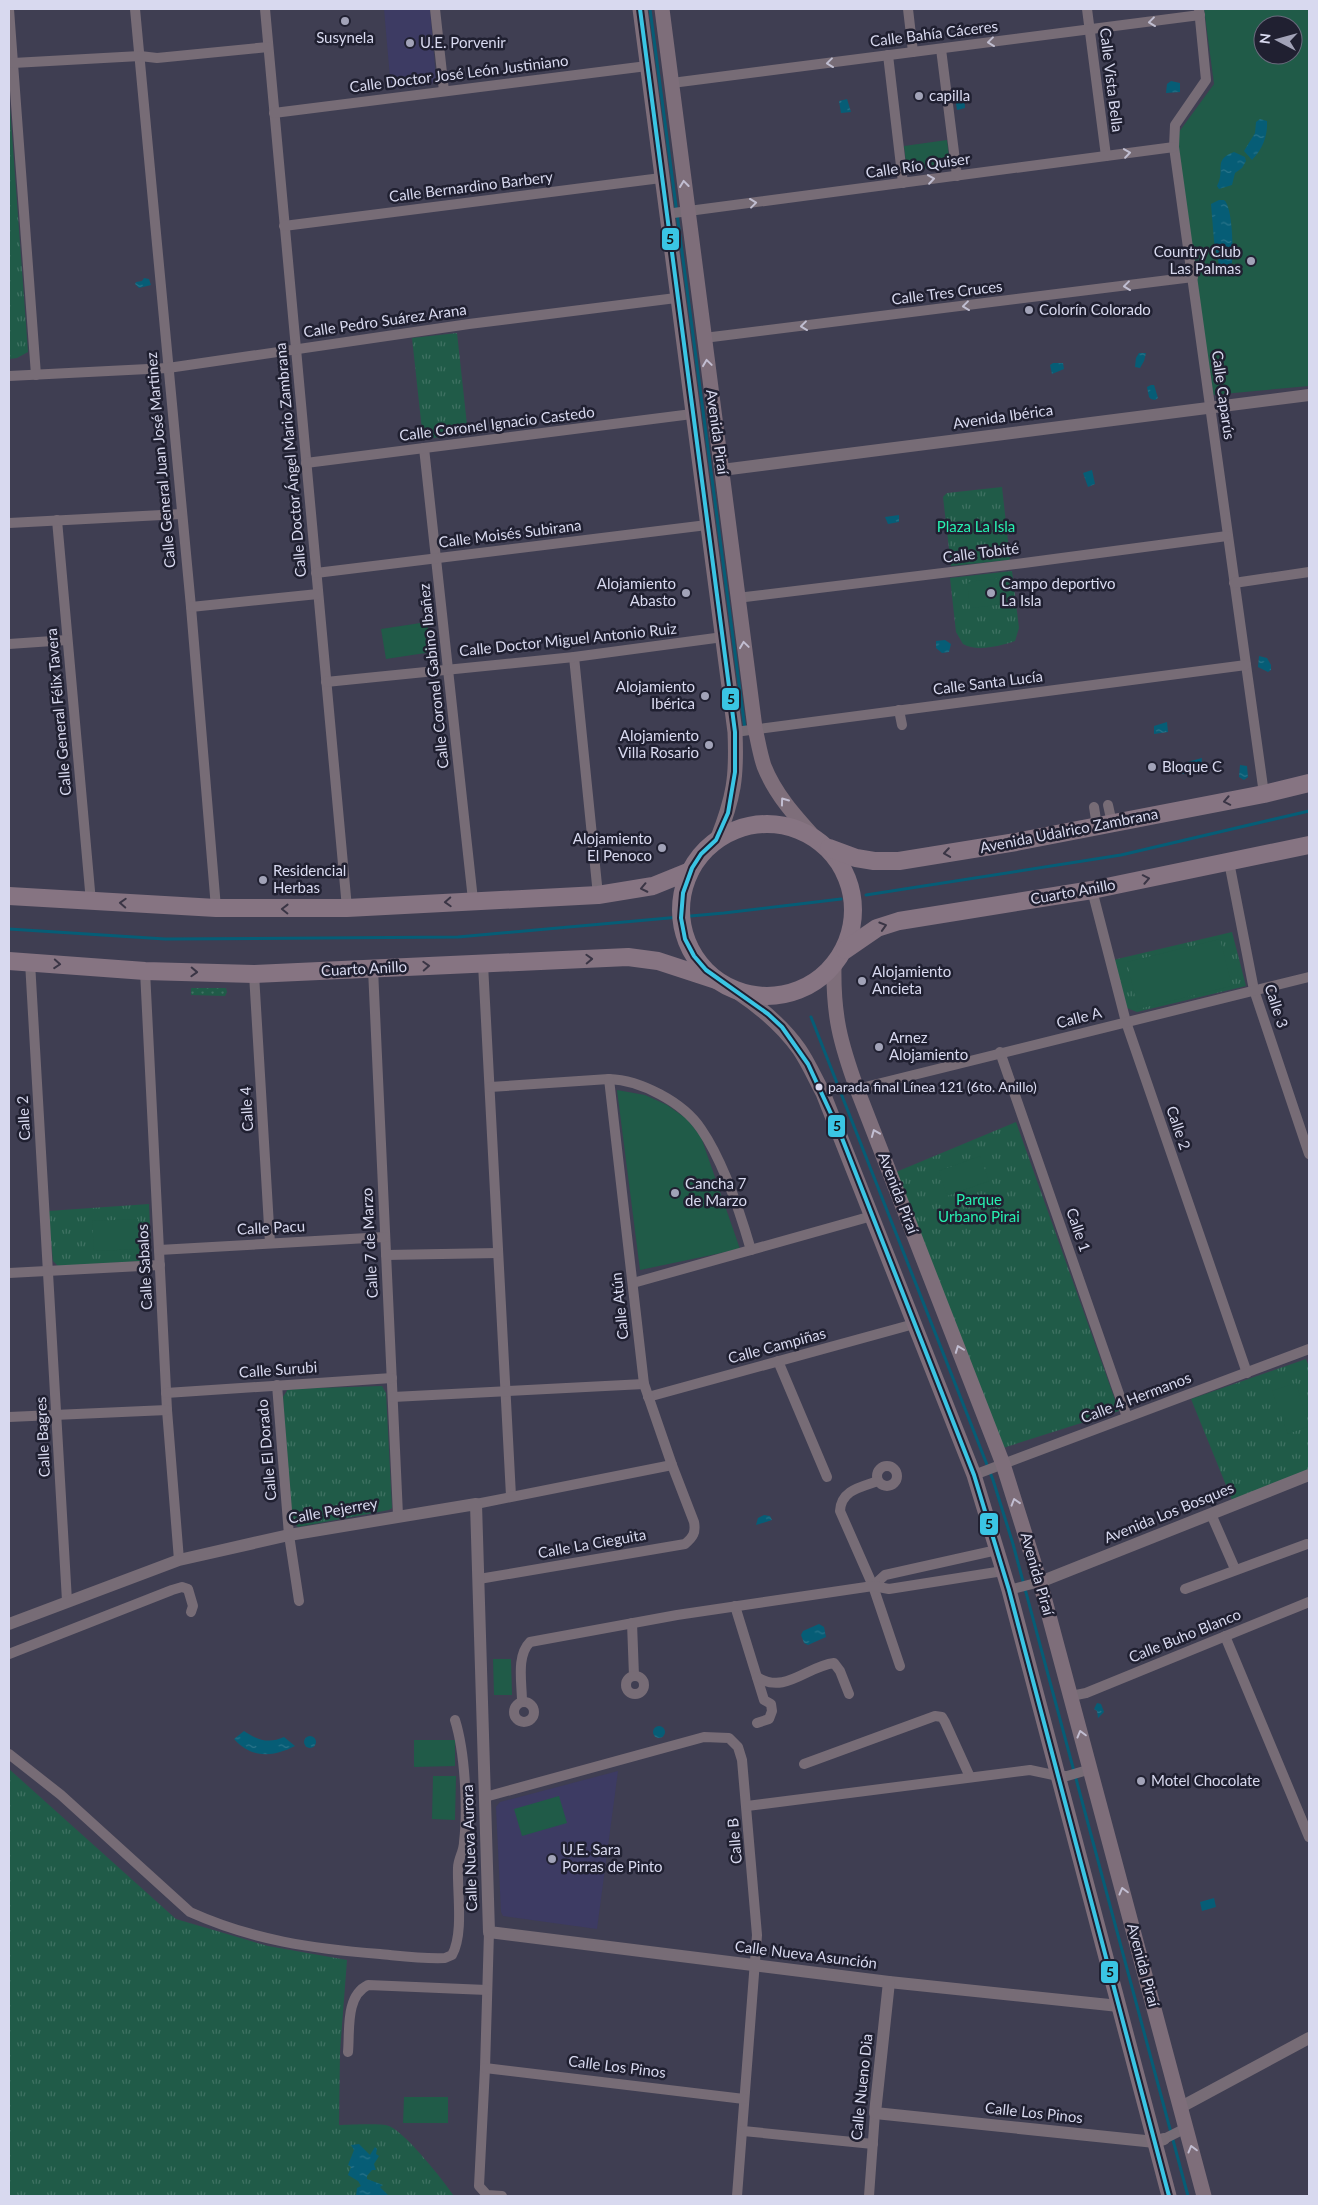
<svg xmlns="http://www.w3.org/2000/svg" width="1318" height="2205" font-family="Lato,sans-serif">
<defs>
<pattern id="grass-dots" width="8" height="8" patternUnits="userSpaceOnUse" patternTransform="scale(1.25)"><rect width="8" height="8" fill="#205b48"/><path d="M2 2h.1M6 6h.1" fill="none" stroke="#407263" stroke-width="1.8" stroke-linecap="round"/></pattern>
<pattern id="park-tufts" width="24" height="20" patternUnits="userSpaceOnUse" patternTransform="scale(1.25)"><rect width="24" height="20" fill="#205b48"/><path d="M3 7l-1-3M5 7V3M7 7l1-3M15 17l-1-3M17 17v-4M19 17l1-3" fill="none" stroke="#407263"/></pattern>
<pattern id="water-ripples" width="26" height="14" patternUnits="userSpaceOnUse" patternTransform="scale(1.25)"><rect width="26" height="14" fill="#065d76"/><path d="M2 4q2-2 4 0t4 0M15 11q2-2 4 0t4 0" fill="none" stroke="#2a748a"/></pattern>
</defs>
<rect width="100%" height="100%" fill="#3f3e52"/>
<!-- built -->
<g fill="#3d3b63">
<polygon points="384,9 430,9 436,78 431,85 391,89"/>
<polygon points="618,1771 597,1929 503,1916 501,1912 496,1807 500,1802"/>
</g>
<!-- grass -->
<polygon fill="url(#grass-dots)" points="191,988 226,988 227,992 225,996 191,995"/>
<!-- park -->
<g fill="url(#park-tufts)">
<polygon points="9,94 28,352 17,358 9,359"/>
<polygon points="457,333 468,434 423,439 412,338"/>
<polygon points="1002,487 1009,550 1013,553 1009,560 951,566 943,497 947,493"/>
<path d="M1012,571L1019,628L1015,641C1001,646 976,652 963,644L956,632L950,578Z"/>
<polygon points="1232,932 1246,986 1137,1012 1127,1008 1113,960"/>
<polygon points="1016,1122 1119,1411 1003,1448 896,1172"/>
<polygon points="149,1204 151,1249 150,1255 144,1261 58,1266 53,1261 48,1211"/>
<polygon points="1306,1359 1309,1367 1309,1469 1232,1500 1191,1399"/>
<polygon points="382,1386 386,1393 392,1508 389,1510 298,1527 292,1522 283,1397 288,1389"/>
<path d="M9,1769L176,1919L268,1946L347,1960L340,2052L339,2125C350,2125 381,2123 389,2126C406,2133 443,2180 454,2196H9Z"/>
</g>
<!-- garden -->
<g fill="#205b48" fill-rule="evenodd">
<path d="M1204,9H1309V386L1212,395L1176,136L1214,84ZM1263,25H1293V55H1263Z"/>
<polygon points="947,140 950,165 907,171 904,146"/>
<polygon points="1012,577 1015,603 970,608 967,582"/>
<polygon points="427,622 432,652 386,659 381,629"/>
<polygon points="1220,939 1232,986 1138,1009 1127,962"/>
<polygon points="617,1090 645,1095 667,1105 687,1119 701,1137 740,1249 640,1270"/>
<polygon points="980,1156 989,1181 947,1196 939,1171"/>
<polygon points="138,1219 140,1249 94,1251 92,1221"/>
<polygon points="1296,1383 1309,1426 1288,1434 1272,1391"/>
<polygon points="493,1659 511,1659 512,1695 494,1695"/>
<polygon points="414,1740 455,1740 455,1766 414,1767"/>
<polygon points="433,1776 456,1776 455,1820 432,1819"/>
<polygon points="559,1796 567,1823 522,1836 514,1809"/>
<polygon points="404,2097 448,2097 448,2123 403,2123"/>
</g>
<!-- water -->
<g fill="url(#water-ripples)">
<polygon points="1171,81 1180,83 1180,92 1166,93 1167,84"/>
<polygon points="960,88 961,95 964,95 965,108 957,110 954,90"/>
<polygon points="847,99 851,112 841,113 839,101"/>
<path d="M1260,119L1267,121C1268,136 1262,150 1252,160L1244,151L1255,133L1256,122Z"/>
<path d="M1234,152L1245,157L1246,161L1242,168L1235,173L1232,185L1219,189L1217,186C1226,170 1212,160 1234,152Z"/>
<path d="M1219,200H1224C1233,208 1233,251 1232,263L1223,268L1219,265L1214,241L1211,204Z"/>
<polygon points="144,278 149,279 151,285 139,288 135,284 136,282 142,281"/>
<polygon points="1139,353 1146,353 1144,361 1140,368 1135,367 1136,358"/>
<polygon points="1053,363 1063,363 1064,369 1052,374 1050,365"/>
<polygon points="1151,385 1154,385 1158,398 1155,400 1151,399 1149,397 1147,387"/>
<polygon points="1092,470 1095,484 1088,487 1083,473"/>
<polygon points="899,515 899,522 888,524 885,517"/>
<polygon points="945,640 951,644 949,652 942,653 936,648 936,641"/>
<polygon points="1259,656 1267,658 1271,665 1271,670 1268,672 1258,667"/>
<polygon points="1167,722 1168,732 1154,734 1154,726"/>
<polygon points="1202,758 1201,766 1191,767 1184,774 1177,772 1176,765"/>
<polygon points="1240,765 1247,766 1248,777 1244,780 1239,777"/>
<polygon points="764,1515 770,1516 772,1520 756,1525 758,1518"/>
<polygon points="819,1624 824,1627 826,1637 808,1645 804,1643 801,1635 803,1631"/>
<polygon points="1097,1703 1101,1704 1104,1712 1098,1718 1097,1711 1094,1709"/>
<circle cx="659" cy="1732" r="6"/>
<path d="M244,1731C257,1740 269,1744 284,1737L295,1746C273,1757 252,1759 234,1739Z"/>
<circle cx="310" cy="1742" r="6"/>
<polygon points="1214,1898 1216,1907 1202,1911 1200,1902"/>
<polygon points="359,2144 370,2155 375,2147 377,2149 376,2154 379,2156 374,2164 376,2170 372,2170 367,2176 367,2179 383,2185 380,2187 389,2196 356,2196 357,2188 361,2186 358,2181 348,2175 351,2167 348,2165 354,2150 351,2145"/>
</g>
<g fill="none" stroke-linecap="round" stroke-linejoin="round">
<!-- stream -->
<g stroke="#065d76" stroke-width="3">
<polyline points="650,9 745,729"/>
<polyline points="866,895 1121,855 1309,811"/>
<polyline points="9,929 165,939 458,937 724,913 841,899"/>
<polyline points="811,1017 993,1480 1013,1544 1188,2196"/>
</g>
<!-- minor -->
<g stroke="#776c76" stroke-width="10">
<polyline points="9,9 36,375"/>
<polyline points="135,9 191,607 216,908"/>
<polyline points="265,9 347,908"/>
<polyline points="435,9 444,91"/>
<polyline points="908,9 913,52"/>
<polyline points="1087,9 1106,156"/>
<polyline points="1199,9 1206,80 1175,125 1174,147 1264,794"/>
<polyline points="941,49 957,176"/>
<polyline points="888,55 903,183"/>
<polyline points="13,63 140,56 157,58 268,47"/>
<polyline points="672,83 1200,15"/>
<polyline points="274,113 647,66"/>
<polyline points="666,214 1174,147"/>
<polyline points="284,226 661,178"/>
<polyline points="704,338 1193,277"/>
<polyline points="9,376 168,368 469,324 676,298"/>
<polyline points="424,448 473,900"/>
<polyline points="306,463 692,414"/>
<polyline points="57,520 91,902"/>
<polyline points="9,523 181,514"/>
<polyline points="316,573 707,525"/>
<polyline points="1234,583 1309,572"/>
<polyline points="737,598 1024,563 1227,536"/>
<polyline points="191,607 318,594"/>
<polyline points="9,644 67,640"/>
<polyline points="574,657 598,895"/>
<polyline points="326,682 574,657 723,637"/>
<polyline points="899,710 902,725"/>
<polyline points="735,732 1246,665"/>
<polyline points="1108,805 1112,823"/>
<polyline points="1094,807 1097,826"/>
<polyline points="1229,862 1254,990 1309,1154"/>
<polyline points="1092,890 1126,1022 1247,1373"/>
<polyline points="30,962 67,1601"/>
<polyline points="483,964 511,1496"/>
<polyline points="373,969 398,1515"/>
<polyline points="145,971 167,1410 179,1560"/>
<polyline points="254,974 270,1243"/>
<polyline points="1000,1052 1127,1417"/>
<path d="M490,1087L609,1079C640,1080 683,1102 701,1129C723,1161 740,1212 751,1250"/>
<polyline points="857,1089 1309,977"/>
<polyline points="159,1250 385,1237"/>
<polyline points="386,1255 498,1253"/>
<polyline points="9,1273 160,1265"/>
<polyline points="633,1283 872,1216"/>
<polyline points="778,1361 827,1477"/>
<polyline points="277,1385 289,1535 299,1601"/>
<polyline points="166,1393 392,1378"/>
<polyline points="393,1397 644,1384"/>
<polyline points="648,1397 914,1324"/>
<polyline points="9,1417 167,1410"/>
<circle cx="887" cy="1476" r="10"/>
<polyline points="974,1475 1309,1349"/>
<path d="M878,1481C861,1487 841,1490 840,1511L873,1586L900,1666"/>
<polyline points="476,1504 672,1465"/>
<polyline points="1211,1514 1235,1569"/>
<path d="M479,1579L685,1544C693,1537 696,1533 694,1522L672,1465L644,1384L609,1079"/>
<polyline points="873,1586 885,1575 997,1550"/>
<polyline points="1185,1589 1307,1544"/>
<polyline points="1009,1590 1040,1582"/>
<polyline points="735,1606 764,1700 771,1704 772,1711 769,1719 757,1723"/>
<polyline points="632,1623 634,1676"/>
<polyline points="1225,1636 1309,1837"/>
<polyline points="9,1654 172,1590 182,1587 188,1589 193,1606 191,1612"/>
<circle cx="635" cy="1685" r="9"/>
<path d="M757,1677C785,1695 807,1666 834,1663L840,1671L849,1694"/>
<polyline points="1071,1696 1086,1693 1309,1602"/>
<circle cx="524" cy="1712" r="10"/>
<path d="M522,1702C522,1683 516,1656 530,1642L677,1615L873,1586L889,1589L1003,1571"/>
<path d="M9,1754L61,1795L190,1912C252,1940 313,1949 380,1954C401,1956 423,1959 445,1958L452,1955C464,1934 457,1892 458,1868C458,1858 464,1852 464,1842C468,1809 465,1752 455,1720"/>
<polyline points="804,1764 935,1716 942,1717 945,1722 970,1777"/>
<polyline points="485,1797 704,1737 729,1738 738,1747 742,1760 757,1935 737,2196"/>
<polyline points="747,1806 1030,1770 1058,1776 1067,1776 1091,1769"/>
<polyline points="489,1932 485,2068 479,2186 487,2195 502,2196"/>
<path d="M348,2052C350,2031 345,1996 368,1985L487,1990"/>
<polyline points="485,2068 744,2099"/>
<polyline points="743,2131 873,2144"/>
<polyline points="1164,2139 1186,2128"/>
<polyline points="869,2196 875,2113"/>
</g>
<!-- tertiary -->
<g stroke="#776c76" stroke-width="12">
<polyline points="722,470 1309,395"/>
<polyline points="1040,1582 1309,1475"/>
<polyline points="9,1624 179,1560 289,1535 476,1504 489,1932 889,1982 1119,2006"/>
<polyline points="889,1982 875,2113 1155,2142 1164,2139"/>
<polyline points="1181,2107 1309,2038"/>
</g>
<!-- secondary -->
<g stroke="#7e6e7a" stroke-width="15">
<path d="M640,9L735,732C737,777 734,797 717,840"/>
<path d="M662,9L755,728C758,741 760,754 764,766C775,794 795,816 815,838"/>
<path d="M834,965C833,1015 840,1042 857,1089L1003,1464L1040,1582L1204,2196"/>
<path d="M736,991C760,1007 782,1025 799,1049C808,1062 815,1078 823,1093L974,1475L1009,1590L1169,2196"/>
</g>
<!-- trunk -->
<g stroke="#867482" stroke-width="18">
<circle cx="767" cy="910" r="86"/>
<polyline points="829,848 856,858 874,861 899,861 1016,842 1264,794 1309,783"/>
<polyline points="9,896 216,908 347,908 598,895 653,886 690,871"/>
<polyline points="845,950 877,928 899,921 1092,890 1309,845"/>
<polyline points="9,961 145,971 254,974 628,957 658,961 716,980"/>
</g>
<defs>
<polyline id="bus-1" points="640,9 735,732 735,772 728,813 716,840 701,854 692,868 683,893 681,918 685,939 694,956 706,970 768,1014 782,1027 808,1064 840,1133 974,1475 1009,1590 1169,2196"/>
</defs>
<!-- bus-1 casing -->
<use href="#bus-1" stroke="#202031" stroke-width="8"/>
<!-- bus-1 -->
<use href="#bus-1" stroke="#3ac5e4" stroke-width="4"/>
</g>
<!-- one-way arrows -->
<defs><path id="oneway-chevron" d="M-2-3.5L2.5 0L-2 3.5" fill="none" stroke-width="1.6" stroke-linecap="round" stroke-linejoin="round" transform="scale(1.25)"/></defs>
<g stroke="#c0bed1">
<use href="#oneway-chevron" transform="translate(1152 22) rotate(173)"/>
<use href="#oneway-chevron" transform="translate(991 42) rotate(173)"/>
<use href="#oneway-chevron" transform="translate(830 63) rotate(173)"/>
<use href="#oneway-chevron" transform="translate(1127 153) rotate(-8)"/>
<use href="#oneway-chevron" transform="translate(931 179) rotate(-8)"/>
<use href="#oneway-chevron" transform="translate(753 203) rotate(-7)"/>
<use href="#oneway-chevron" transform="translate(1127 286) rotate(173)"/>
<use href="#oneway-chevron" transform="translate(966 306) rotate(173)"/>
<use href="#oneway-chevron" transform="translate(804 326) rotate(173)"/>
</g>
<g stroke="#c2bed2">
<use href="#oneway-chevron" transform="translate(684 184) rotate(-97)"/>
<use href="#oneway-chevron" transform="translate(707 363) rotate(-98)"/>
<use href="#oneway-chevron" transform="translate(744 645) rotate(-98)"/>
<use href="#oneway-chevron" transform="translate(784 801) rotate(-126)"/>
<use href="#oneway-chevron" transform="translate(875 1133) rotate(-112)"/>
<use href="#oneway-chevron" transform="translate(959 1349) rotate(-111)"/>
<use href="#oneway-chevron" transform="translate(1015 1502) rotate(-107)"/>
<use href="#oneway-chevron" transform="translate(1081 1734) rotate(-105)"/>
<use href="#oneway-chevron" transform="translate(1123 1891) rotate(-105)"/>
<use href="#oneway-chevron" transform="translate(1192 2149) rotate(-105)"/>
</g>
<g stroke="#3a3545">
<use href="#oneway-chevron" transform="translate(1227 801) rotate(169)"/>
<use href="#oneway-chevron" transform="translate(947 853) rotate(171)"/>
<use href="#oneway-chevron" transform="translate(1146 879) rotate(-11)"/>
<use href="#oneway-chevron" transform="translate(644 888) rotate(168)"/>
<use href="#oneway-chevron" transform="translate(448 902) rotate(177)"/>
<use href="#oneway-chevron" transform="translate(123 903) rotate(-177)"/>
<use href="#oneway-chevron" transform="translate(285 909) rotate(-179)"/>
<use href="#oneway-chevron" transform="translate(883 926) rotate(-17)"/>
<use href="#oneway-chevron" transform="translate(589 959) rotate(-2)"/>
<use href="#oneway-chevron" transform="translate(57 964) rotate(4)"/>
<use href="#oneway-chevron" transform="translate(426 966) rotate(-3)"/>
<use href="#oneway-chevron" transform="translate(194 972) rotate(2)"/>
</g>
<!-- markers -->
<g fill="#a2a3b8" stroke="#202031" stroke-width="2">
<circle cx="345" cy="21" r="5"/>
<circle cx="410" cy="43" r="5"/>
<circle cx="919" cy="96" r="5"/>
<circle cx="1251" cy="261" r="5"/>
<circle cx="1029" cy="310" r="5"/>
<circle cx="686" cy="593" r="5"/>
<circle cx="991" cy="593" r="5"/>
<circle cx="705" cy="696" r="5"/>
<circle cx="709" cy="745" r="5"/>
<circle cx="1152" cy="767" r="5"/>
<circle cx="662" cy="848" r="5"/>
<circle cx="263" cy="880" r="5"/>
<circle cx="862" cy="981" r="5"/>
<circle cx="879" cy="1047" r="5"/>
<circle cx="675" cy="1193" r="5"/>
<circle cx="1141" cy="1781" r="5"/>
<circle cx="552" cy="1859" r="5"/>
</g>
<circle fill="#d8d9ef" stroke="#202031" stroke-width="2" cx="819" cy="1087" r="4.5"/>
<g text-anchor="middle" stroke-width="5" stroke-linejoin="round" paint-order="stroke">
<!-- bus labels -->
<g font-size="14" fill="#d8d9ef" stroke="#202031" text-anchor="start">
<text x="828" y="1092">parada final Línea 121 (6to. Anillo)</text>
</g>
<!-- street labels -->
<g font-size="15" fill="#d8d9ef" stroke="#202031">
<text transform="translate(934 34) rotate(-7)" y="5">Calle Bahía Cáceres</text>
<text transform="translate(459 74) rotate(-7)" y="5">Calle Doctor José León Justiniano</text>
<text transform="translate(1111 80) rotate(83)" y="5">Calle Vista Bella</text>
<text transform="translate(918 166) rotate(-8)" y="5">Calle Río Quiser</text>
<text transform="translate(471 187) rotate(-7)" y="5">Calle Bernardino Barbery</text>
<text transform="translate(947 293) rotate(-7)" y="5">Calle Tres Cruces</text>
<text transform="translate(385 321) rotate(-8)" y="5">Calle Pedro Suárez Arana</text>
<text transform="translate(1223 395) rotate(82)" y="5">Calle Caparús</text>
<text transform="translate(1003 417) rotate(-8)" y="5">Avenida Ibérica</text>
<text transform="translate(497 424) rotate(-7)" y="5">Calle Coronel Ignacio Castedo</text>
<text transform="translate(717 432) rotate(82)" y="5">Avenida Piraí</text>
<text transform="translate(161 460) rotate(-95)" y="5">Calle General Juan José Martinez</text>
<text transform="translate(291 460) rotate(-95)" y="5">Calle Doctor Ángel Mario Zambrana</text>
<text transform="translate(510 534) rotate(-7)" y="5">Calle Moisés Subirana</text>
<text transform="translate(981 553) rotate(-7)" y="5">Calle Tobité</text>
<text transform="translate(568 640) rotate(-6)" y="5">Calle Doctor Miguel Antonio Ruiz</text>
<text transform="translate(434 676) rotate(-96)" y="5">Calle Coronel Gabino Ibañez</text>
<text transform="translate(988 683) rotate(-7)" y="5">Calle Santa Lucía</text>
<text transform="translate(59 712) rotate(-95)" y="5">Calle General Félix Tavera</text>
<text transform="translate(1069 831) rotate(-11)" y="5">Avenida Udalrico Zambrana</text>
<text transform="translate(1073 892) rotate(-10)" y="5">Cuarto Anillo</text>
<text transform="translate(364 969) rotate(-3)" y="5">Cuarto Anillo</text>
<text transform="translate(1276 1006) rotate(72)" y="5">Calle 3</text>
<text transform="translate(1079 1018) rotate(-14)" y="5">Calle A</text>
<text transform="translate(247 1109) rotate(-93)" y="5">Calle 4</text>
<text transform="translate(24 1118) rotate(-93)" y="5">Calle 2</text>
<text transform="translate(1178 1128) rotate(71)" y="5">Calle 2</text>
<text transform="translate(898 1193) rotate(69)" y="5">Avenida Piraí</text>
<text transform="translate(271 1228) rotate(-3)" y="5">Calle Pacu</text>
<text transform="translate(1078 1230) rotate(71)" y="5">Calle 1</text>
<text transform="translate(370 1243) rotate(-93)" y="5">Calle 7 de Marzo</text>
<text transform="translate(145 1267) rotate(-93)" y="5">Calle Sabalos</text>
<text transform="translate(620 1306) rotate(-96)" y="5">Calle Atún</text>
<text transform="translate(777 1346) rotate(-15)" y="5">Calle Campiñas</text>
<text transform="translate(278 1370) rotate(-4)" y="5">Calle Surubi</text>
<text transform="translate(1136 1398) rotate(-21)" y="5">Calle 4 Hermanos</text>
<text transform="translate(43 1437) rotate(-93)" y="5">Calle Bagres</text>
<text transform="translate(267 1450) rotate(-95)" y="5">Calle El Dorado</text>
<text transform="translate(333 1511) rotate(-10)" y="5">Calle Pejerrey</text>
<text transform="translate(1169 1513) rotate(-22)" y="5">Avenida Los Bosques</text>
<text transform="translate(592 1544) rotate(-10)" y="5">Calle La Cieguita</text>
<text transform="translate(1037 1574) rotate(74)" y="5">Avenida Piraí</text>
<text transform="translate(1185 1636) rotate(-22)" y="5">Calle Buho Blanco</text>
<text transform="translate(735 1841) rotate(-95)" y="5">Calle B</text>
<text transform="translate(470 1848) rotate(-92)" y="5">Calle Nueva Aurora</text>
<text transform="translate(806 1955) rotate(7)" y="5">Calle Nueva Asunción</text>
<text transform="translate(1143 1965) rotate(75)" y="5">Avenida Piraí</text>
<text transform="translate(617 2067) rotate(7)" y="5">Calle Los Pinos</text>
<text transform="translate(862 2087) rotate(-84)" y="5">Calle Nueno Dia</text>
<text transform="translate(1034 2113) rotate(6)" y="5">Calle Los Pinos</text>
</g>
<!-- poi labels -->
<g font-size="15" fill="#d8d9ef" stroke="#202031" text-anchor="start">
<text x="345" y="43" text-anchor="middle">Susynela</text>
<text x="420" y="48">U.E. Porvenir</text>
<text x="929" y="101">capilla</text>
<text x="1241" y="257" text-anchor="end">Country Club<tspan x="1241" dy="17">Las Palmas</tspan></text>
<text x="1039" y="315">Colorín Colorado</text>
<text x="676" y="589" text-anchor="end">Alojamiento<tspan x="676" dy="17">Abasto</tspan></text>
<text x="1001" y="589">Campo deportivo<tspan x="1001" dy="17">La Isla</tspan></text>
<text x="695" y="692" text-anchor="end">Alojamiento<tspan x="695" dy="17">Ibérica</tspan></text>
<text x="699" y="741" text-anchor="end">Alojamiento<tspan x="699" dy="17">Villa Rosario</tspan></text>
<text x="1162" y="772">Bloque C</text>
<text x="652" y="844" text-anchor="end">Alojamiento<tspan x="652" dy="17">El Penoco</tspan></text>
<text x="273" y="876">Residencial<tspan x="273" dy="17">Herbas</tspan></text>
<text x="872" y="977">Alojamiento<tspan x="872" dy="17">Ancieta</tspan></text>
<text x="889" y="1043">Arnez<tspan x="889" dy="17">Alojamiento</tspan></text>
<text x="685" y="1189">Cancha 7<tspan x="685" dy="17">de Marzo</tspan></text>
<text x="1151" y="1786">Motel Chocolate</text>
<text x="562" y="1855">U.E. Sara<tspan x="562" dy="17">Porras de Pinto</tspan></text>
</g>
<!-- park labels -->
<g font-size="15" fill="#27f1b0" stroke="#202031">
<text x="976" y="532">Plaza La Isla</text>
<text x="979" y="1205">Parque<tspan x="979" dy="17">Urbano Pirai</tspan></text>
</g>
</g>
<g stroke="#202031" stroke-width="2">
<rect x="661" y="227" width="19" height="24" rx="5" fill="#3ac5e4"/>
<rect x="721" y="687" width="19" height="24" rx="5" fill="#3ac5e4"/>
<rect x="827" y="1114" width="19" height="24" rx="5" fill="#3ac5e4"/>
<rect x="979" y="1512" width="20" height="24" rx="5" fill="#3ac5e4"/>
<rect x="1100" y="1960" width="19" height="24" rx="5" fill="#3ac5e4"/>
</g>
<g font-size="14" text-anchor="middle" font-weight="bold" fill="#111">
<text x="670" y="244">5</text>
<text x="731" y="704">5</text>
<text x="837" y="1131">5</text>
<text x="989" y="1529">5</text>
<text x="1110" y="1977">5</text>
</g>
<!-- border -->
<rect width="1318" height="2205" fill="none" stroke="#d8d9ef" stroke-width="20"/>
<!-- north arrow -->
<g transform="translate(1278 40) rotate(276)"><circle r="24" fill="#202031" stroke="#6a6a7d"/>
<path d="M0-4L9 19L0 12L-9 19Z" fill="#a2a3b8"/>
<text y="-8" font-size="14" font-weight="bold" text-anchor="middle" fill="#d8d9ef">N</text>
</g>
</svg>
